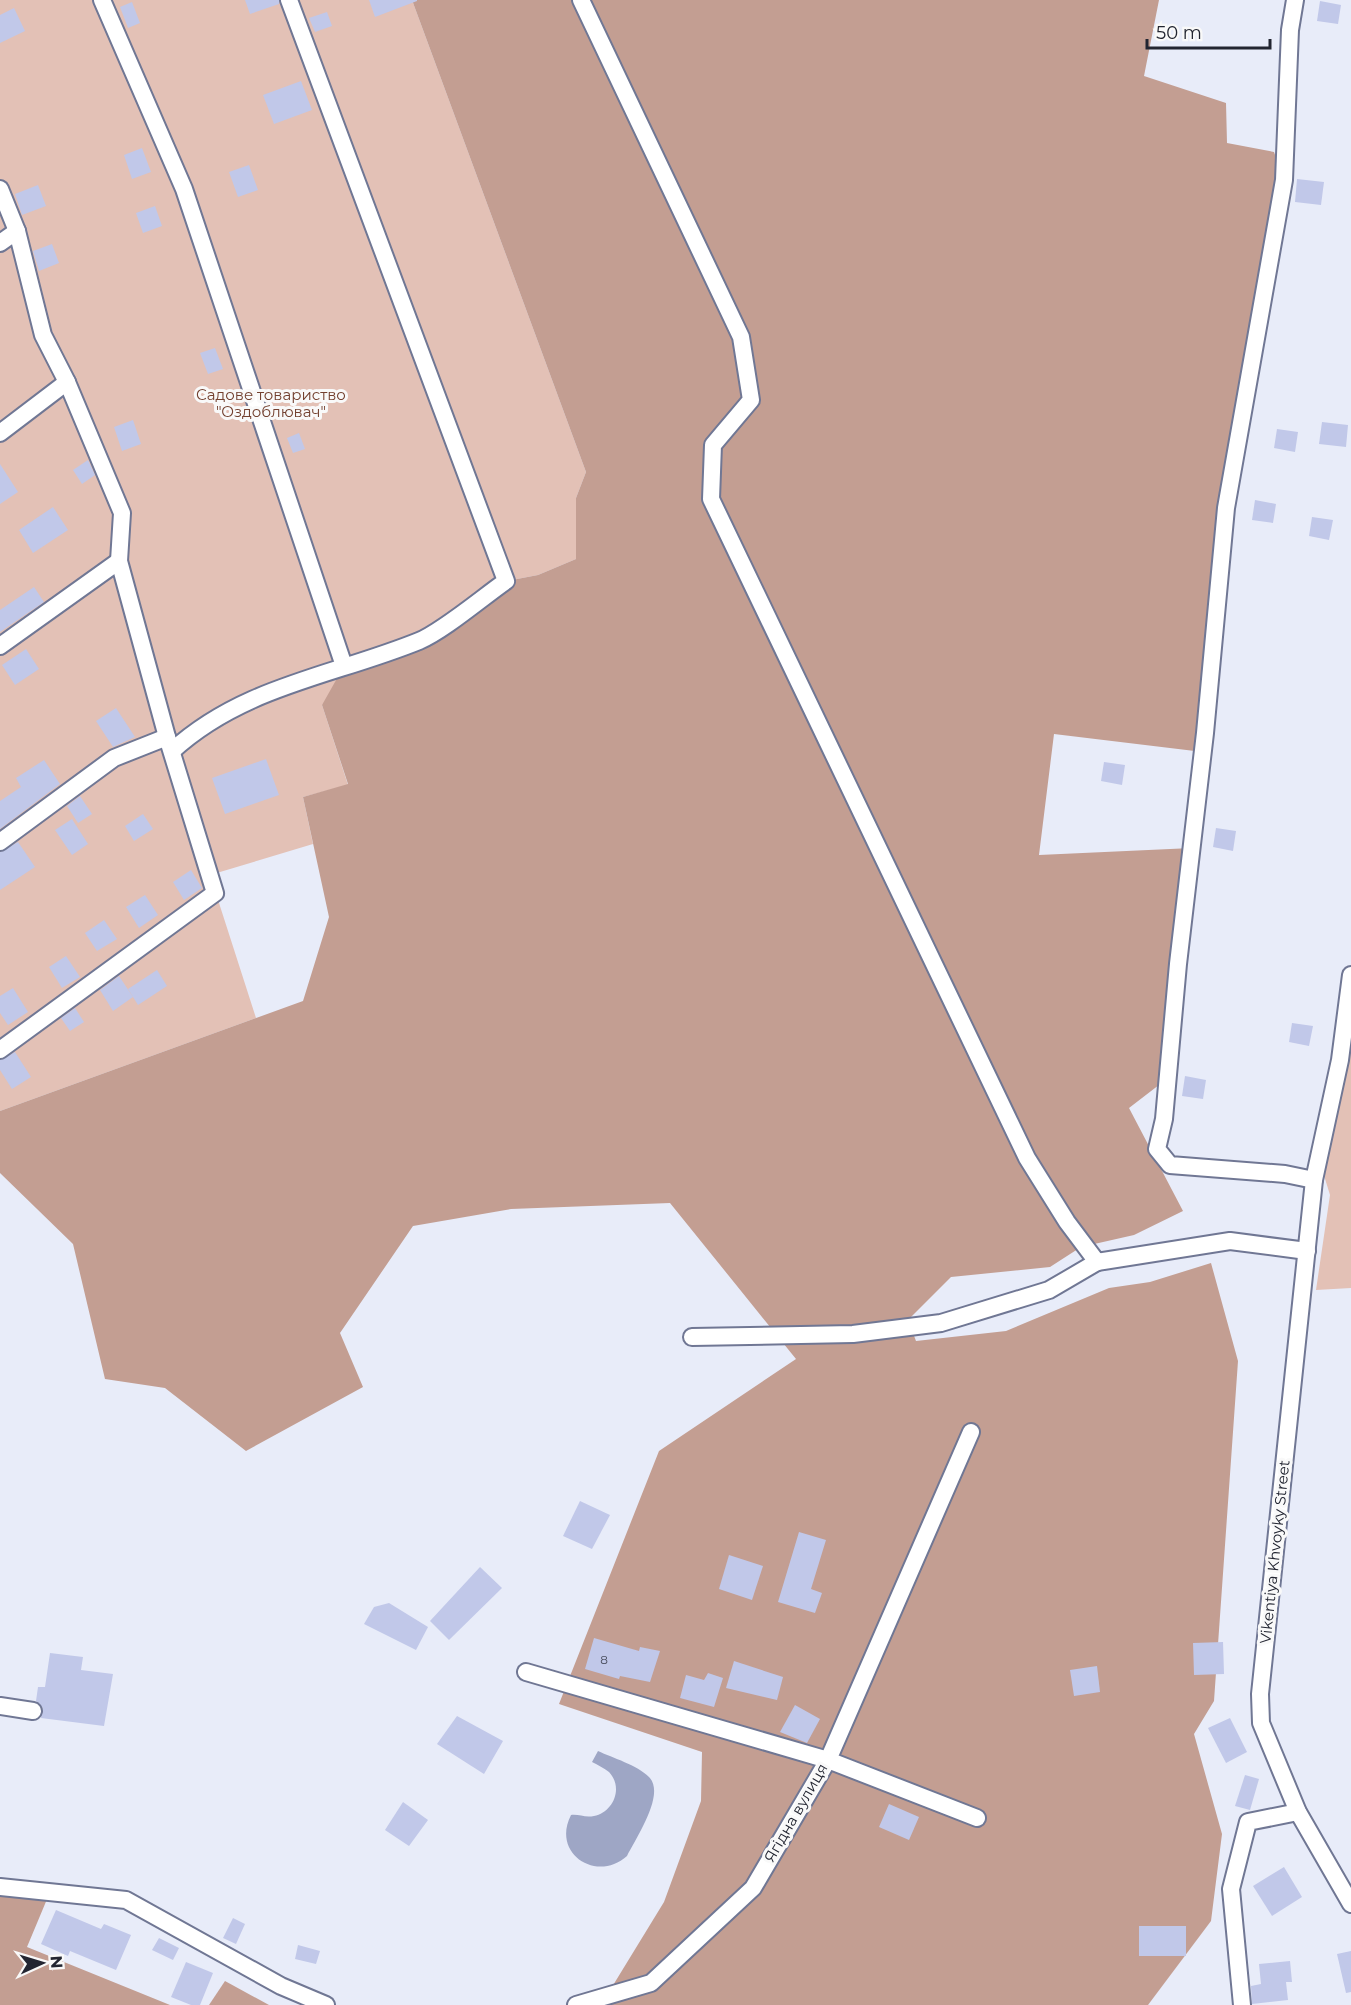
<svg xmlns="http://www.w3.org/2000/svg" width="1351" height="2005" font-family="Montserrat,sans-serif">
<rect width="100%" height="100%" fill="#e8ecf9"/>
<!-- green -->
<g fill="#e3c1b6">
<polygon points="0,0 412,0 586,472 576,498 576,559 538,575 506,581 322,705 348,785 303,797 313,844 210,875 256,1018 0,1111"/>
<polygon points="1351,975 1351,1288 1316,1290 1330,1195 1318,1156"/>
</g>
<!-- forest -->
<g fill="#c39e92">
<polygon points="412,0 1159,0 1144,76 1226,103 1227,143 1274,152 1284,180 1226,508 1203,752 1054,734 1039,855 1192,848 1168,1078 1129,1108 1183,1211 1134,1235 1081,1247 1050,1267 951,1277 908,1320 916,1341 1006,1331 1109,1288 1150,1282 1211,1263 1238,1361 1214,1701 1194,1734 1222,1834 1211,1921 1148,2005 596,2005 604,2000 664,1902 701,1801 702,1752 559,1704 659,1451 796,1359 670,1203 511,1209 413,1226 340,1333 363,1387 246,1451 165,1388 105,1379 73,1244 0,1173 0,1111 303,1001 329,917 303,797 348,784 322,705 344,666 422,640 506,581 538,575 576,559 576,498 586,472"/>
<polygon points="0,1887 50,1892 27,1947 170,2005 0,2005"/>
<polygon points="225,1981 269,2005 209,2005"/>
</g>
<!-- water -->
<path fill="#9ea6c5" d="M598,1751C613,1758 637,1765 649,1777C666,1794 636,1838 627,1856C597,1883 551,1854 571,1815C579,1814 585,1818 594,1816C613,1812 624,1788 609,1772C604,1768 598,1765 592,1762Z"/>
<!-- building -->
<g fill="#c1c8e9">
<polygon points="245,0 279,0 279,4 250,14"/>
<polygon points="369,0 417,0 417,1 375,17"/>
<polygon points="1320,1 1341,5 1338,24 1317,21"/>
<polygon points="132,2 140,23 128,28 120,7"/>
<polygon points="14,8 25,31 0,43 0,15"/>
<polygon points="327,12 332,26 315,32 309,18"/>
<polygon points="301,81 312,110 274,124 263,95"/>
<polygon points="142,148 151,172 132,179 124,155"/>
<polygon points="249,165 258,190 238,197 229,172"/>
<polygon points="1297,179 1324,182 1321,205 1295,202"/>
<polygon points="38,185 46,206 22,215 15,194"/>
<polygon points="155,206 162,226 143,233 136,213"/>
<polygon points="52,244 59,263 39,271 33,251"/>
<polygon points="215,348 223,369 208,374 200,353"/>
<polygon points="133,420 141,444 122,451 114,427"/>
<polygon points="1322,422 1348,425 1346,447 1319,444"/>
<polygon points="1277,429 1298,432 1295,452 1274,448"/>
<polygon points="299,433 305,449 293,453 287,438"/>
<polygon points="88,460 95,475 82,484 73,470"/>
<polygon points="0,464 18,492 0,504"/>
<polygon points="1255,500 1276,504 1273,523 1252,520"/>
<polygon points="53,507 68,530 33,553 19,530"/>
<polygon points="1312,517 1333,520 1329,540 1309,536"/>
<polygon points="34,587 44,602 0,632 0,610"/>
<polygon points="26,649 39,669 15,685 2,665"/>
<polygon points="116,708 135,737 113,747 96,721"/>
<polygon points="266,759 279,795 225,814 212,778"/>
<polygon points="44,760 60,784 0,829 0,801 21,787 16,778"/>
<polygon points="1104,762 1125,765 1122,785 1101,781"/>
<polygon points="80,796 92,814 78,823 67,806"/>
<polygon points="143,814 153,829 134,841 125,826"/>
<polygon points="72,819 88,844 72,855 55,830"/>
<polygon points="1216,828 1236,831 1233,851 1213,847"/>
<polygon points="18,842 35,867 0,890 0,852"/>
<polygon points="191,870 202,888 184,900 173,882"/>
<polygon points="145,895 158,915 139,928 126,907"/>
<polygon points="104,920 117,939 97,951 85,933"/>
<polygon points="66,956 80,977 62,988 49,967"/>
<polygon points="157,970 167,986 138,1005 128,989"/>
<polygon points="119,976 133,997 113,1011 100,990"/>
<polygon points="13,988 28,1012 8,1025 0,1013 0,996"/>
<polygon points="75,1008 84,1022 70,1031 61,1018"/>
<polygon points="1292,1023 1313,1026 1309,1046 1289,1042"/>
<polygon points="15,1052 31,1077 12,1089 0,1070 0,1060"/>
<polygon points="1185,1076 1206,1080 1203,1099 1182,1096"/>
<polygon points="580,1501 610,1515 592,1549 563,1536"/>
<polygon points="799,1532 826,1540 811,1589 822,1593 815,1613 778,1602"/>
<polygon points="729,1555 763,1566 752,1600 719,1589"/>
<polygon points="480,1567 502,1588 449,1640 430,1621"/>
<polygon points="389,1603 428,1627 416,1650 364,1624 374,1607"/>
<polygon points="594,1638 639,1651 640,1647 660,1651 650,1682 620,1676 619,1679 585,1669"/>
<polygon points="1223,1642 1224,1674 1194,1675 1193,1643"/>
<polygon points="50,1653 83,1657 81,1670 113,1674 104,1726 41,1718 43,1708 36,1701 38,1687 45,1687"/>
<polygon points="734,1661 783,1677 777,1700 726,1688"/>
<polygon points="1097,1666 1100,1692 1074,1696 1070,1670"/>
<polygon points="708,1673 723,1678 714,1707 680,1698 686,1675 704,1680"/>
<polygon points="795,1705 820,1719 807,1743 780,1732"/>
<polygon points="457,1716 503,1741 484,1774 437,1744"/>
<polygon points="1230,1718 1247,1752 1226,1763 1208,1728"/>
<polygon points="1245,1775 1259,1779 1250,1810 1235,1806"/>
<polygon points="403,1802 428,1820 409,1846 385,1830"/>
<polygon points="889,1804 919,1817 909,1840 879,1827"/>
<polygon points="1284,1867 1302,1897 1272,1916 1253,1886"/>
<polygon points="56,1910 101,1929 104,1924 131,1935 116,1970 70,1951 68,1956 41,1944"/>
<polygon points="233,1918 245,1924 236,1944 223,1938"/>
<rect x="1139" y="1926" width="47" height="30"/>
<polygon points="159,1938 179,1948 173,1960 152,1950"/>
<polygon points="298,1945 320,1951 316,1964 295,1959"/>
<polygon points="1351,1951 1351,1992 1346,1993 1337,1954"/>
<polygon points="1290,1961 1292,1982 1286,1982 1288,2000 1252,2004 1251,1986 1261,1984 1259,1964"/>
<polygon points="186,1962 213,1973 200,2005 191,2005 171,1997"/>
</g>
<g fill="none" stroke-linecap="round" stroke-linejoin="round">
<defs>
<g id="minor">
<polyline points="102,0 184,189 344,666"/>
<polyline points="581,0 741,337 751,400 713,445 711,499 1027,1158 1067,1222 1097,1262 1230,1241 1307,1251"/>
<polyline points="1295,0 1290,30 1284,180 1226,508 1205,733 1178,964 1164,1119 1157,1149 1170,1165 1285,1174 1314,1180"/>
<polyline points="0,189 17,231 43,335 67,382 122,513 119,561 167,737 215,893 0,1050"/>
<polyline points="0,243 17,231"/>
<polyline points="0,433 67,382"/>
<polyline points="0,646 119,561"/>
<path d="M172,751C243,686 333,676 419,641C443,631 483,597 506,581L289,0"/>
<polyline points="0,842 114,758 167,737"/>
<polyline points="1351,975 1340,1060 1314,1180 1260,1694 1261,1723 1298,1812 1351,1904"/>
<polyline points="692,1337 853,1334 941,1323 1049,1290 1097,1262"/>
<polyline points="971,1432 828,1760 977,1818"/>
<polyline points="526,1672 828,1760 753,1888 651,1983 576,2005"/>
<polyline points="0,1706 33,1711"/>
<polyline points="0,1887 126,1900 281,1986 326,2005"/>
<polyline points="1242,2005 1231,1889 1248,1822 1298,1812"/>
</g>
</defs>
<!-- minor casing -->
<use href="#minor" stroke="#707794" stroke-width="20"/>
<!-- minor -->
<use href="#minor" stroke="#fff" stroke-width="16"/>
</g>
<g text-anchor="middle" stroke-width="6" stroke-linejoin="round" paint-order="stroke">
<!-- number labels -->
<g font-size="12" fill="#4a4e5f">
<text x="604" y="1664">8</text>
</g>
<!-- park labels -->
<g font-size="15" fill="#73402f" stroke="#f9f9f9">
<text x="271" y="400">Садове товариство<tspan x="271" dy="17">"Оздоблювач"</tspan></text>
</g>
<!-- street labels -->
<g font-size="15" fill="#222531" stroke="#f9f9f9">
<text transform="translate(1275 1552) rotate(-84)" y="5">Vikentiya Khvoyky Street</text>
<text transform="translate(796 1813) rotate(-60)" y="5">Ягідна вулиця</text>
</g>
</g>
<!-- north arrow -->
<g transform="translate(42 1963) rotate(86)" stroke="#f9f9f9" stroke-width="4.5" paint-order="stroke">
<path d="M0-4.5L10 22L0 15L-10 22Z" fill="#222531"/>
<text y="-9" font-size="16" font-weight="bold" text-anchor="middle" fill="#222531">N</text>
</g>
<!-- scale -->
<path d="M1147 39v9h123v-9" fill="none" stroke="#222531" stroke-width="3"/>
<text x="1156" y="39" font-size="18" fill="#222531" stroke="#f9f9f9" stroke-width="4.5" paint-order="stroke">50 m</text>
</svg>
